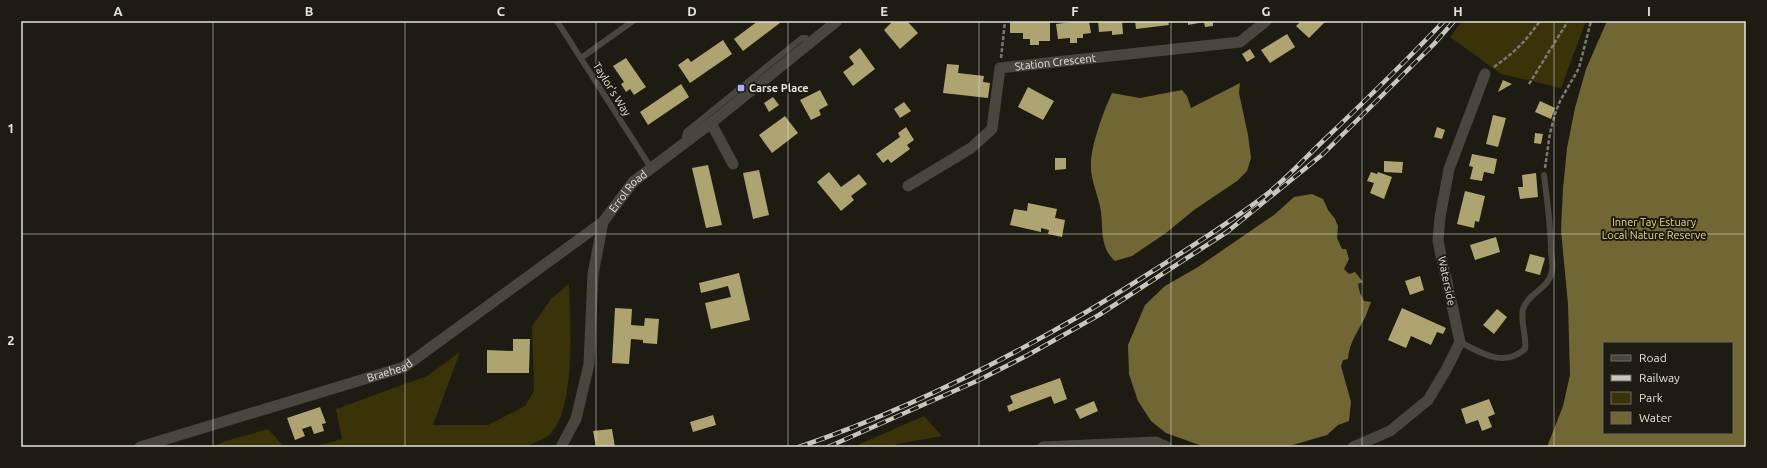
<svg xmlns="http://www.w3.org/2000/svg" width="1767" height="468" font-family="Ubuntu,sans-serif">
<rect width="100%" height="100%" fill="#1e1c12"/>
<!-- green -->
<g fill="#3a3209">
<polygon points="1462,21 1586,21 1561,88 1501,74 1450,37"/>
<path d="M569,284C570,321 576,404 552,432C547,439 533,443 525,447H312L342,439L336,409L427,376L460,352L433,425H488L525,406L534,391L532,326L551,299Z"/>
<polygon points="924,416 942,436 897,444 891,447 853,447"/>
<polygon points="268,429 284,447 211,447 226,441"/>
</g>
<!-- water -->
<g fill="#706735" fill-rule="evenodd">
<path d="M1607,21H1746V447H1547L1563,406L1570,375L1568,304L1561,230L1563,189L1567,148L1575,108L1586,69ZM1604,343H1732V433H1604Z"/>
<path d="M1240,83L1239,93L1248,135L1251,158L1247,171L1237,181L1194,210L1166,233L1132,256L1115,261C1100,248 1103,230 1101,212C1099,196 1090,180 1091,164C1091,145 1104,110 1112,93L1140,98L1182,90L1187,96L1191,108Z"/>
<path d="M1312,194L1323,199L1328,210L1335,219L1338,226L1337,238L1342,249H1346L1349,259L1344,269L1349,274L1355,272L1363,282L1358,284L1360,293L1364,301L1371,302C1368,309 1366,317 1362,323C1355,336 1349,345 1348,359L1343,360L1341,366L1351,402L1349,421L1338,425L1327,435L1286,447H1205L1166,433L1151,421L1138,401L1129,374L1128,345L1145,305L1165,286L1198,267L1274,215L1294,197Z"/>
</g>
<!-- building -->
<g fill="#aea471">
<polygon points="758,21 779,21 780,23 743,51 734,39"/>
<polygon points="893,21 907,21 918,33 900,49 884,30"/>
<polygon points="1010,21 1050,21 1050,41 1039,41 1039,45 1030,45 1030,39 1023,39 1023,33 1010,33"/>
<polygon points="1072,21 1089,21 1091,33 1083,34 1083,38 1077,38 1077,43 1070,43 1070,38 1058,39 1056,24 1072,22"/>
<polygon points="1098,21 1122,21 1123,34 1112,35 1112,31 1099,32"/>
<polygon points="1135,21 1168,21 1169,25 1136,29"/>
<polygon points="1188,21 1213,21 1213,26 1205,27 1204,22 1188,25"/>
<polygon points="1301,21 1326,21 1309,38 1296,26"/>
<polygon points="1287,34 1295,47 1270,63 1261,50"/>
<polygon points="723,40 732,54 690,83 678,65 688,58 691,62"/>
<polygon points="860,48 875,69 853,86 843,72 854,64 849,57"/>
<polygon points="1250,49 1255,57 1247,62 1242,54"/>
<polygon points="626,58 646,87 634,95 630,89 626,92 621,84 624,82 613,66"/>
<polygon points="947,64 959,65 958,73 984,76 983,82 990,83 988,98 943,93"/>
<polygon points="1503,80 1512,84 1498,92"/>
<polygon points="681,84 689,97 648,125 640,112"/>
<polygon points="1028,87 1054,101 1043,120 1018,107"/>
<polygon points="820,90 828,105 819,110 821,115 811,120 800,100"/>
<polygon points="773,97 779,105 769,112 764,103"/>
<polygon points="1540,101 1555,108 1551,119 1535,112"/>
<polygon points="904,102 911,111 900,118 894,109"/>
<polygon points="1493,115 1506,118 1498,147 1486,144"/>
<polygon points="785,116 798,133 772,153 759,135"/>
<polygon points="906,127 914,140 907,145 910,149 891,163 888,159 883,163 876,154 900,137 898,133"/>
<polygon points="1437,127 1445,130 1442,139 1434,137"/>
<polygon points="1535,133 1543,134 1541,144 1534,143"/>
<polygon points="1472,154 1497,159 1494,174 1484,172 1482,181 1470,179 1473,167 1469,166"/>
<polygon points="1055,158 1066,158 1066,169 1055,170"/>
<polygon points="1384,161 1403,162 1402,173 1384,172"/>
<polygon points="708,165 722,225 706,228 692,168"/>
<polygon points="759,170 769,215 753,219 743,173"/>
<polygon points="829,172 841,187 859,174 867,184 851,196 854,200 841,211 817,182"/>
<polygon points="1371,172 1377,174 1378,172 1392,177 1384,199 1370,193 1374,183 1367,181"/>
<polygon points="1536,173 1538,197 1520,199 1518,187 1523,187 1522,175"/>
<polygon points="1465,191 1485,196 1479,222 1475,221 1474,228 1457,224"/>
<polygon points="1028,203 1057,209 1055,218 1065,220 1062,237 1048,234 1049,230 1041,228 1041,232 1010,225 1014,209 1027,211"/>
<polygon points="1496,237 1500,252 1475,260 1470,245"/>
<polygon points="1530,254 1545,258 1540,275 1525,271"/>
<polygon points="739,273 750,320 711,329 705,303 731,297 728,286 701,293 699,283"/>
<polygon points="1420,276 1424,290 1410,295 1405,281"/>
<polygon points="615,308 632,309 631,325 644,326 645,318 659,319 657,344 643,343 643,340 631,339 629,364 612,363"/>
<polygon points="1402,308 1446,328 1443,334 1437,332 1431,345 1411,336 1406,348 1388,340"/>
<polygon points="1497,309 1507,317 1494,334 1483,325"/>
<polygon points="513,339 530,339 529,373 487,373 487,350 513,351"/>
<polygon points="1060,378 1067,399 1054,404 1051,396 1009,412 1007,406 1013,403 1010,396"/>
<polygon points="1489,399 1495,414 1488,417 1492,427 1482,431 1478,420 1466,424 1461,409"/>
<polygon points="1094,401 1098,411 1080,419 1075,409"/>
<polygon points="320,407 326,423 322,424 324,431 314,434 311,426 302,429 305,436 295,440 287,418"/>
<polygon points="713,415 716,425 693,432 690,422"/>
<polygon points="612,429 615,447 596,447 593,431"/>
</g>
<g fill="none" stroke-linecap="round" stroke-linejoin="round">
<!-- path -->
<g stroke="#7b7971" stroke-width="2.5" stroke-dasharray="4 2" stroke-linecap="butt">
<polyline points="1001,58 1005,21"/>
<path d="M1494,67C1516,51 1524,43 1540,21"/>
<polyline points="1529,84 1568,21"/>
<polyline points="1545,168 1550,133 1555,114 1560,101 1579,68 1591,21"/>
</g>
<!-- service -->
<g stroke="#49473d" stroke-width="6">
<polyline points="557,21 651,168"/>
<polyline points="581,58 633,21"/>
<polyline points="687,141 685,137 686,132 802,38 806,38 810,43"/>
<path d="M1460,342C1481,353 1504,368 1525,349C1527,336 1520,323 1523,309C1528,293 1549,289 1552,271C1553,265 1552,258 1551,252C1551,226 1547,201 1544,175"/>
</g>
<!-- minor -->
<g stroke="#49473d" stroke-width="11">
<polyline points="711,123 733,164"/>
<path id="s1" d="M908,186L971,148L992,129L1000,68L1240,42L1266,21"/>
<path id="s2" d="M140,447L404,367L603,222"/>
<polyline points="1043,447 1156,442 1167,447"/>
<polyline points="1353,447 1390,431 1428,400 1446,370 1460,342 1438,241 1440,217 1449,169 1485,74"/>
</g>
<!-- tertiary -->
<path stroke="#49473d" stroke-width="11" id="s3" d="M561,447L576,419L589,364L593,274L603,222L633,182L711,123L837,21"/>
<defs>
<g id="rail">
<path d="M799,447C925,404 1044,341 1156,269C1194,245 1232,221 1267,194C1287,178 1305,158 1324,140C1365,101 1405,62 1444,21"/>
<polyline points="828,447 979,380 1028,355 1099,315 1227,232 1323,154 1434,44 1454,21"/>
</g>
</defs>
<!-- rail casing -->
<use href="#rail" stroke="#c8c7bf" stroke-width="4.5"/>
<!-- rail -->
<use href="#rail" stroke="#1e1c12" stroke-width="3" stroke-dasharray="9" stroke-linecap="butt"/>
</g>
<!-- grid -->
<path fill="none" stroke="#e4e3dc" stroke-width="1" stroke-opacity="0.55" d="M213,21V447M405,21V447M596,21V447M788,21V447M979,21V447M1171,21V447M1362,21V447M1554,21V447M21,234H1746"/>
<!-- markers -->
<rect fill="#a8b0fc" stroke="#1e1c12" stroke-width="1.5" x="737" y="84" width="8" height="8" rx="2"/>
<g text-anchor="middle" stroke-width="4" stroke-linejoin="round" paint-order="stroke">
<!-- street labels -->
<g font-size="11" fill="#e4e3dc" stroke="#1e1c12">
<text dy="4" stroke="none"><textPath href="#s1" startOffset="219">Station Crescent</textPath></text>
<text transform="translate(612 89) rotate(58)" y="4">Taylor's Way</text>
<text dy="4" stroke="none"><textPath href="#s3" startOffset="271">Errol Road</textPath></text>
<text transform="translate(1447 281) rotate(78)" y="4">Waterside</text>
<text dy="4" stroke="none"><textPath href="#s2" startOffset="261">Braehead</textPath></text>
</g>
<!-- poi labels -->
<g font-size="11" font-weight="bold" fill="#e4e3dc" stroke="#1e1c12" text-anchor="start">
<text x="749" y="92">Carse Place</text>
</g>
<!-- park labels -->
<g font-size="11" fill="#e7d789" stroke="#1e1c12">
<text x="1654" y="226">Inner Tay Estuary<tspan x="1654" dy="13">Local Nature Reserve</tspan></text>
</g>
</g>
<!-- border -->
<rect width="1767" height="468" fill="none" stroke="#1e1c12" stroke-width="44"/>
<!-- legend -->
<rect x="1603" y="342" width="130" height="92" fill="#1e1c12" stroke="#6d6c63"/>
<rect x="1611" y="355" width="20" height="6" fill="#49473d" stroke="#6d6c63"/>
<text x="1639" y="362" font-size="12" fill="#e4e3dc">Road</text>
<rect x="1611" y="375" width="20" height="6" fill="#c8c7bf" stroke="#6d6c63"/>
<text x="1639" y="382" font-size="12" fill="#e4e3dc">Railway</text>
<rect x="1611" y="392" width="20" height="12" fill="#3a3209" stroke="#6d6c63"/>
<text x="1639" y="402" font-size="12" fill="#e4e3dc">Park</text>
<rect x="1611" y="412" width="20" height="12" fill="#706735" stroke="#6d6c63"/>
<text x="1639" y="422" font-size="12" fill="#e4e3dc">Water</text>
<rect x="22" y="22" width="1723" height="424" fill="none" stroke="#e4e3dc" stroke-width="1.5"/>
<g font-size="13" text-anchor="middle" font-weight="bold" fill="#e4e3dc">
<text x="118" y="16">A</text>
<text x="309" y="16">B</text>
<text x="501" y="16">C</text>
<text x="692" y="16">D</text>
<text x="884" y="16">E</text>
<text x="1075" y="16">F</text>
<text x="1266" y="16">G</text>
<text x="1458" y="16">H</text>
<text x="1649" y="16">I</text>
<text x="11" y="133">1</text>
<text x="11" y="345">2</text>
</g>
</svg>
